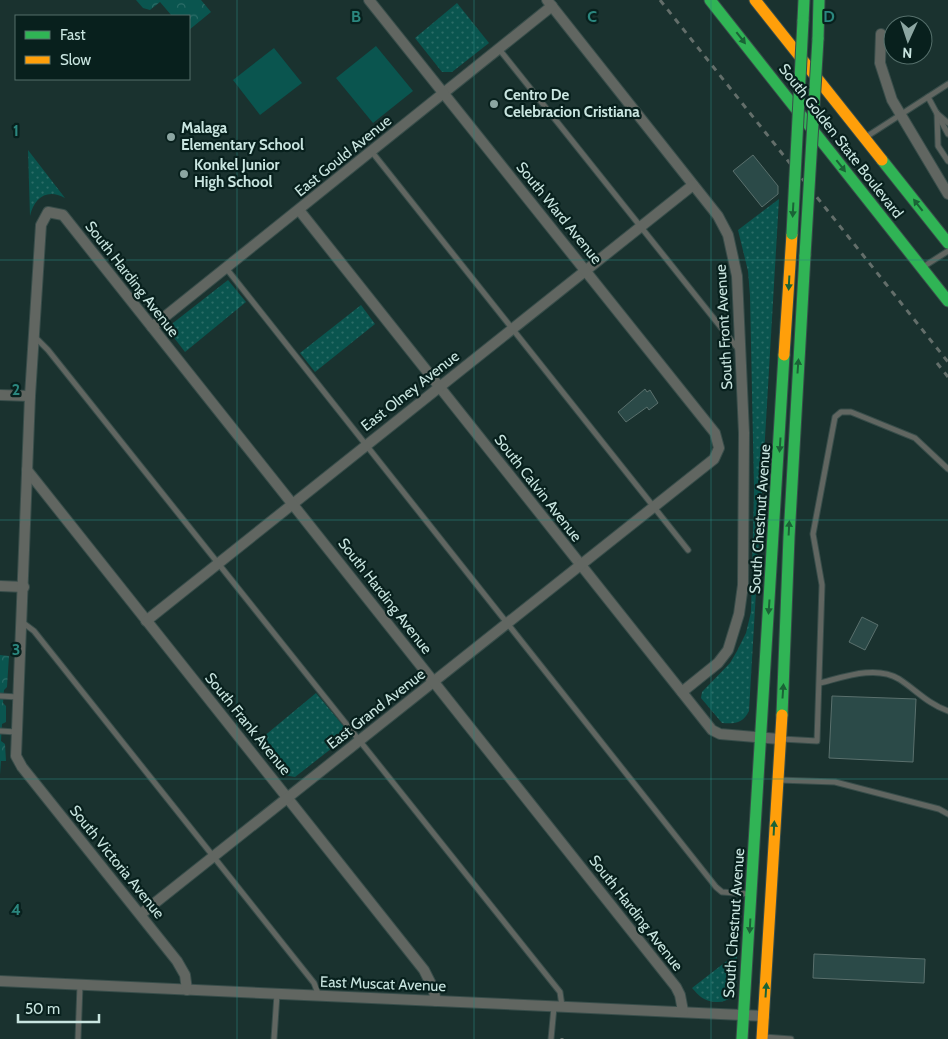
<svg xmlns="http://www.w3.org/2000/svg" width="948" height="1039" font-family="Cabin,sans-serif">
<defs>
<pattern id="grass-dots" width="8" height="8" patternUnits="userSpaceOnUse" patternTransform="scale(1.25)"><rect width="8" height="8" fill="#0a554f"/><path d="M2 2h.1M6 6h.1" fill="none" stroke="#2c6d68" stroke-width="1.8" stroke-linecap="round"/></pattern>
<pattern id="park-crowns" width="20" height="18" patternUnits="userSpaceOnUse" patternTransform="scale(1.25)"><rect width="20" height="18" fill="#0a554f"/><path d="M2 6a3 3 0 1 1 6 0M12 15a3 3 0 1 1 6 0" fill="none" stroke="#2c6d68"/></pattern>
</defs>
<rect width="100%" height="100%" fill="#1a322f"/>
<!-- grass -->
<g fill="url(#grass-dots)">
<polygon points="457,3 489,43 452,72 442,72 415,38"/>
<path d="M28,150L65,198C47,188 34,198 30,216Z"/>
<path d="M779,199L749,711C743,723 736,724 722,723L701,698L702,692L730,663L737,651L746,633L751,612L754,489L750,296L748,271L738,230Z"/>
<polygon points="228,280 246,302 185,352 172,335 170,329 173,323"/>
<polygon points="361,305 375,324 315,372 300,353"/>
<polygon points="316,693 350,734 295,777 284,775 257,742"/>
<path d="M737,953C736,972 742,1004 715,1002C704,1001 699,996 692,988Z"/>
</g>
<!-- park -->
<g fill="url(#park-crowns)">
<polygon points="136,0 201,0 211,12 189,30 189,16 172,16 160,2 150,10 143,8"/>
<polygon points="0,655 9,656 7,687 4,690 3,703 6,706 6,722 2,724 1,741 5,744 6,761 1,761 0,775"/>
</g>
<!-- garden -->
<g fill="#0a554f">
<polygon points="376,46 413,91 373,123 336,78"/>
<polygon points="274,48 302,83 260,115 233,80"/>
</g>
<!-- building -->
<g fill="#2b4a48" stroke="#5a706d">
<polygon points="753,155 778,186 778,194 762,207 733,171"/>
<polygon points="645,389 647,392 650,390 658,403 649,410 647,407 626,422 618,412"/>
<polygon points="862,617 878,625 865,650 849,642"/>
<polygon points="832,696 916,699 913,762 829,758"/>
<polygon points="814,954 925,959 924,983 813,978"/>
</g>
<g fill="none" stroke-linecap="round" stroke-linejoin="round">
<defs>
<g id="lane">
<polyline points="499,49 739,350"/>
<polyline points="928,97 948,134"/>
<polyline points="937,113 938,146 948,161"/>
<polyline points="939,115 948,123"/>
<polyline points="866,137 948,84"/>
<polyline points="372,152 688,550"/>
<polyline points="923,267 948,251"/>
<polyline points="226,268 716,887 722,892 749,894"/>
<polyline points="35,337 48,350 560,992 562,1006"/>
<polyline points="22,622 34,631 314,983 319,996"/>
<path d="M820,683C844,677 876,665 899,679C916,690 928,704 948,711"/>
<polyline points="0,696 18,697"/>
<polyline points="0,731 16,732"/>
<polyline points="782,739 817,741 822,585 813,534 835,417 841,412 851,412 915,438 948,469"/>
<polyline points="779,780 835,782 939,809 948,814"/>
<polyline points="764,1037 791,1039"/>
<polyline points="78,1039 80,985"/>
<polyline points="274,1039 277,994"/>
<polyline points="551,1039 554,1007"/>
</g>
<g id="street">
<polyline points="547,0 718,216 728,235 737,276 744,433 743,585 739,614 728,650 718,663 682,692"/>
<polyline points="881,34 880,63 892,100 948,194"/>
<polyline points="299,210 712,730 720,734 779,739"/>
<polyline points="152,327 552,6"/>
<polyline points="0,395 30,396"/>
<polyline points="27,470 424,970 433,988 436,1001"/>
<polyline points="0,586 24,587"/>
<polyline points="146,621 693,185"/>
<polyline points="141,914 714,459 719,448 715,433 369,0"/>
<polyline points="0,981 764,1016"/>
<polyline points="187,990 185,975 177,961 22,767 16,756 30,396 41,225 48,212 63,215 676,987 680,995 683,1011"/>
</g>
<g id="fast">
<polyline points="710,0 948,301"/>
<polyline points="803,21 804,0"/>
<polyline points="818,39 819,0"/>
<polyline points="882,160 948,243"/>
<polyline points="782,715 789,537 805,255"/>
<polyline points="742,1039 784,355"/>
</g>
<g id="slow">
<polyline points="755,0 882,160"/>
<polyline points="784,355 792,234"/>
<polyline points="762,1039 782,715"/>
</g>
</defs>
<!-- lane casing -->
<use href="#lane" stroke="#384d4a" stroke-width="7"/>
<!-- street casing -->
<use href="#street" stroke="#384d4a" stroke-width="12"/>
<!-- fast casing -->
<use href="#fast" stroke="#384d4a" stroke-width="13"/>
<!-- slow casing -->
<use href="#slow" stroke="#384d4a" stroke-width="13"/>
<!-- lane -->
<use href="#lane" stroke="#616661" stroke-width="5"/>
<!-- street -->
<use href="#street" stroke="#616661" stroke-width="10"/>
<!-- fast -->
<use href="#fast" stroke="#30b455" stroke-width="11"/>
<!-- slow -->
<use href="#slow" stroke="#ff9f0a" stroke-width="11"/>
<!-- rail -->
<g stroke="#636e6a" stroke-width="3" stroke-dasharray="6 6" stroke-linecap="butt">
<polyline points="660,0 948,362"/>
<polyline points="937,363 948,377"/>
<polyline points="562,1039 562,1038"/>
</g>
<defs>
<g id="fast-bridge">
<polyline points="792,234 803,21"/>
<polyline points="805,255 818,39"/>
</g>
</defs>
<!-- fast-bridge casing -->
<use href="#fast-bridge" stroke="#384d4a" stroke-width="13" stroke-linecap="butt"/>
<!-- fast-bridge -->
<use href="#fast-bridge" stroke="#30b455" stroke-width="11"/>
</g>
<!-- one-way arrows -->
<defs><path id="oneway-solid" d="M-6-.8H1V-3.2L6.5 0L1 3.2V.8H-6Z" transform="scale(1.25)"/></defs>
<g fill="#1a6336">
<use href="#oneway-solid" transform="translate(741 38) rotate(52)"/>
<use href="#oneway-solid" transform="translate(841 166) rotate(52)"/>
<use href="#oneway-solid" transform="translate(918 205) rotate(-128)"/>
<use href="#oneway-solid" transform="translate(793 210) rotate(93)"/>
<use href="#oneway-solid" transform="translate(789 283) rotate(93)"/>
<use href="#oneway-solid" transform="translate(798 366) rotate(-86)"/>
<use href="#oneway-solid" transform="translate(780 445) rotate(94)"/>
<use href="#oneway-solid" transform="translate(789 528) rotate(-87)"/>
<use href="#oneway-solid" transform="translate(769 607) rotate(94)"/>
<use href="#oneway-solid" transform="translate(783 691) rotate(-86)"/>
<use href="#oneway-solid" transform="translate(774 828) rotate(-87)"/>
<use href="#oneway-solid" transform="translate(750 926) rotate(93)"/>
<use href="#oneway-solid" transform="translate(766 990) rotate(-86)"/>
</g>
<!-- grid -->
<path fill="none" stroke="#2b877f" stroke-width="1" stroke-opacity="0.55" d="M237,0V1039M474,0V1039M711,0V1039M0,260H948M0,520H948M0,779H948"/>
<!-- markers -->
<g fill="#8ca6a2" stroke="#08201d" stroke-width="2">
<circle cx="494" cy="104" r="5"/>
<circle cx="171" cy="137" r="5"/>
<circle cx="184" cy="174" r="5"/>
</g>
<g text-anchor="middle" stroke-width="4.5" stroke-linejoin="round" paint-order="stroke">
<!-- poi labels -->
<g font-size="15" font-weight="bold" fill="#c9e5e0" stroke="#08201d" text-anchor="start">
<text x="504" y="100">Centro De<tspan x="504" dy="17">Celebracion Cristiana</tspan></text>
<text x="181" y="133">Malaga<tspan x="181" dy="17">Elementary School</tspan></text>
<text x="194" y="170">Konkel Junior<tspan x="194" dy="17">High School</tspan></text>
</g>
<!-- street labels -->
<g font-size="15" fill="#c9e5e0" stroke="#08201d">
<text transform="translate(841 141) rotate(52)" y="5">South Golden State Boulevard</text>
<text transform="translate(343 156) rotate(-39)" y="5">East Gould Avenue</text>
<text transform="translate(559 213) rotate(51)" y="5">South Ward Avenue</text>
<text transform="translate(132 279) rotate(52)" y="5">South Harding Avenue</text>
<text transform="translate(724 327) rotate(-93)" y="5">South Front Avenue</text>
<text transform="translate(410 391) rotate(-38)" y="5">East Olney Avenue</text>
<text transform="translate(538 488) rotate(52)" y="5">South Calvin Avenue</text>
<text transform="translate(760 519) rotate(-86)" y="5">South Chestnut Avenue</text>
<text transform="translate(385 596) rotate(52)" y="5">South Harding Avenue</text>
<text transform="translate(376 709) rotate(-38)" y="5">East Grand Avenue</text>
<text transform="translate(248 724) rotate(51)" y="5">South Frank Avenue</text>
<text transform="translate(117 862) rotate(51)" y="5">South Victoria Avenue</text>
<text transform="translate(636 913) rotate(52)" y="5">South Harding Avenue</text>
<text transform="translate(734 923) rotate(-86)" y="5">South Chestnut Avenue</text>
<text transform="translate(383 984) rotate(2)" y="5">East Muscat Avenue</text>
</g>
</g>
<g font-size="16" text-anchor="middle" font-weight="bold" fill="#2b877f" stroke="#08201d" stroke-width="4.5" stroke-linejoin="round" paint-order="stroke">
<text x="356" y="22">B</text>
<text x="592" y="22">C</text>
<text x="829" y="22">D</text>
<text x="16" y="136">1</text>
<text x="16" y="395">2</text>
<text x="16" y="655">3</text>
<text x="16" y="915">4</text>
</g>
<!-- legend -->
<rect x="15" y="15" width="175" height="65" fill="#08201d" stroke="#556f6b"/>
<rect x="25" y="31" width="25" height="8" fill="#30b455" stroke="#556f6b"/>
<text x="60" y="40" font-size="15" fill="#c9e5e0">Fast</text>
<rect x="25" y="56" width="25" height="8" fill="#ff9f0a" stroke="#556f6b"/>
<text x="60" y="65" font-size="15" fill="#c9e5e0">Slow</text>
<!-- north arrow -->
<g transform="translate(908 40) rotate(183)"><circle r="24" fill="#08201d" stroke="#556f6b"/>
<path d="M0-4L9 19L0 12L-9 19Z" fill="#8ca6a2"/>
<text y="-8" font-size="14" font-weight="bold" text-anchor="middle" fill="#c9e5e0">N</text>
</g>
<!-- scale -->
<path d="M18 1014v8h81v-8" fill="none" stroke="#c9e5e0" stroke-width="2.5"/>
<text x="25" y="1014" font-size="15" fill="#c9e5e0" stroke="#08201d" stroke-width="4" paint-order="stroke">50 m</text>
</svg>
